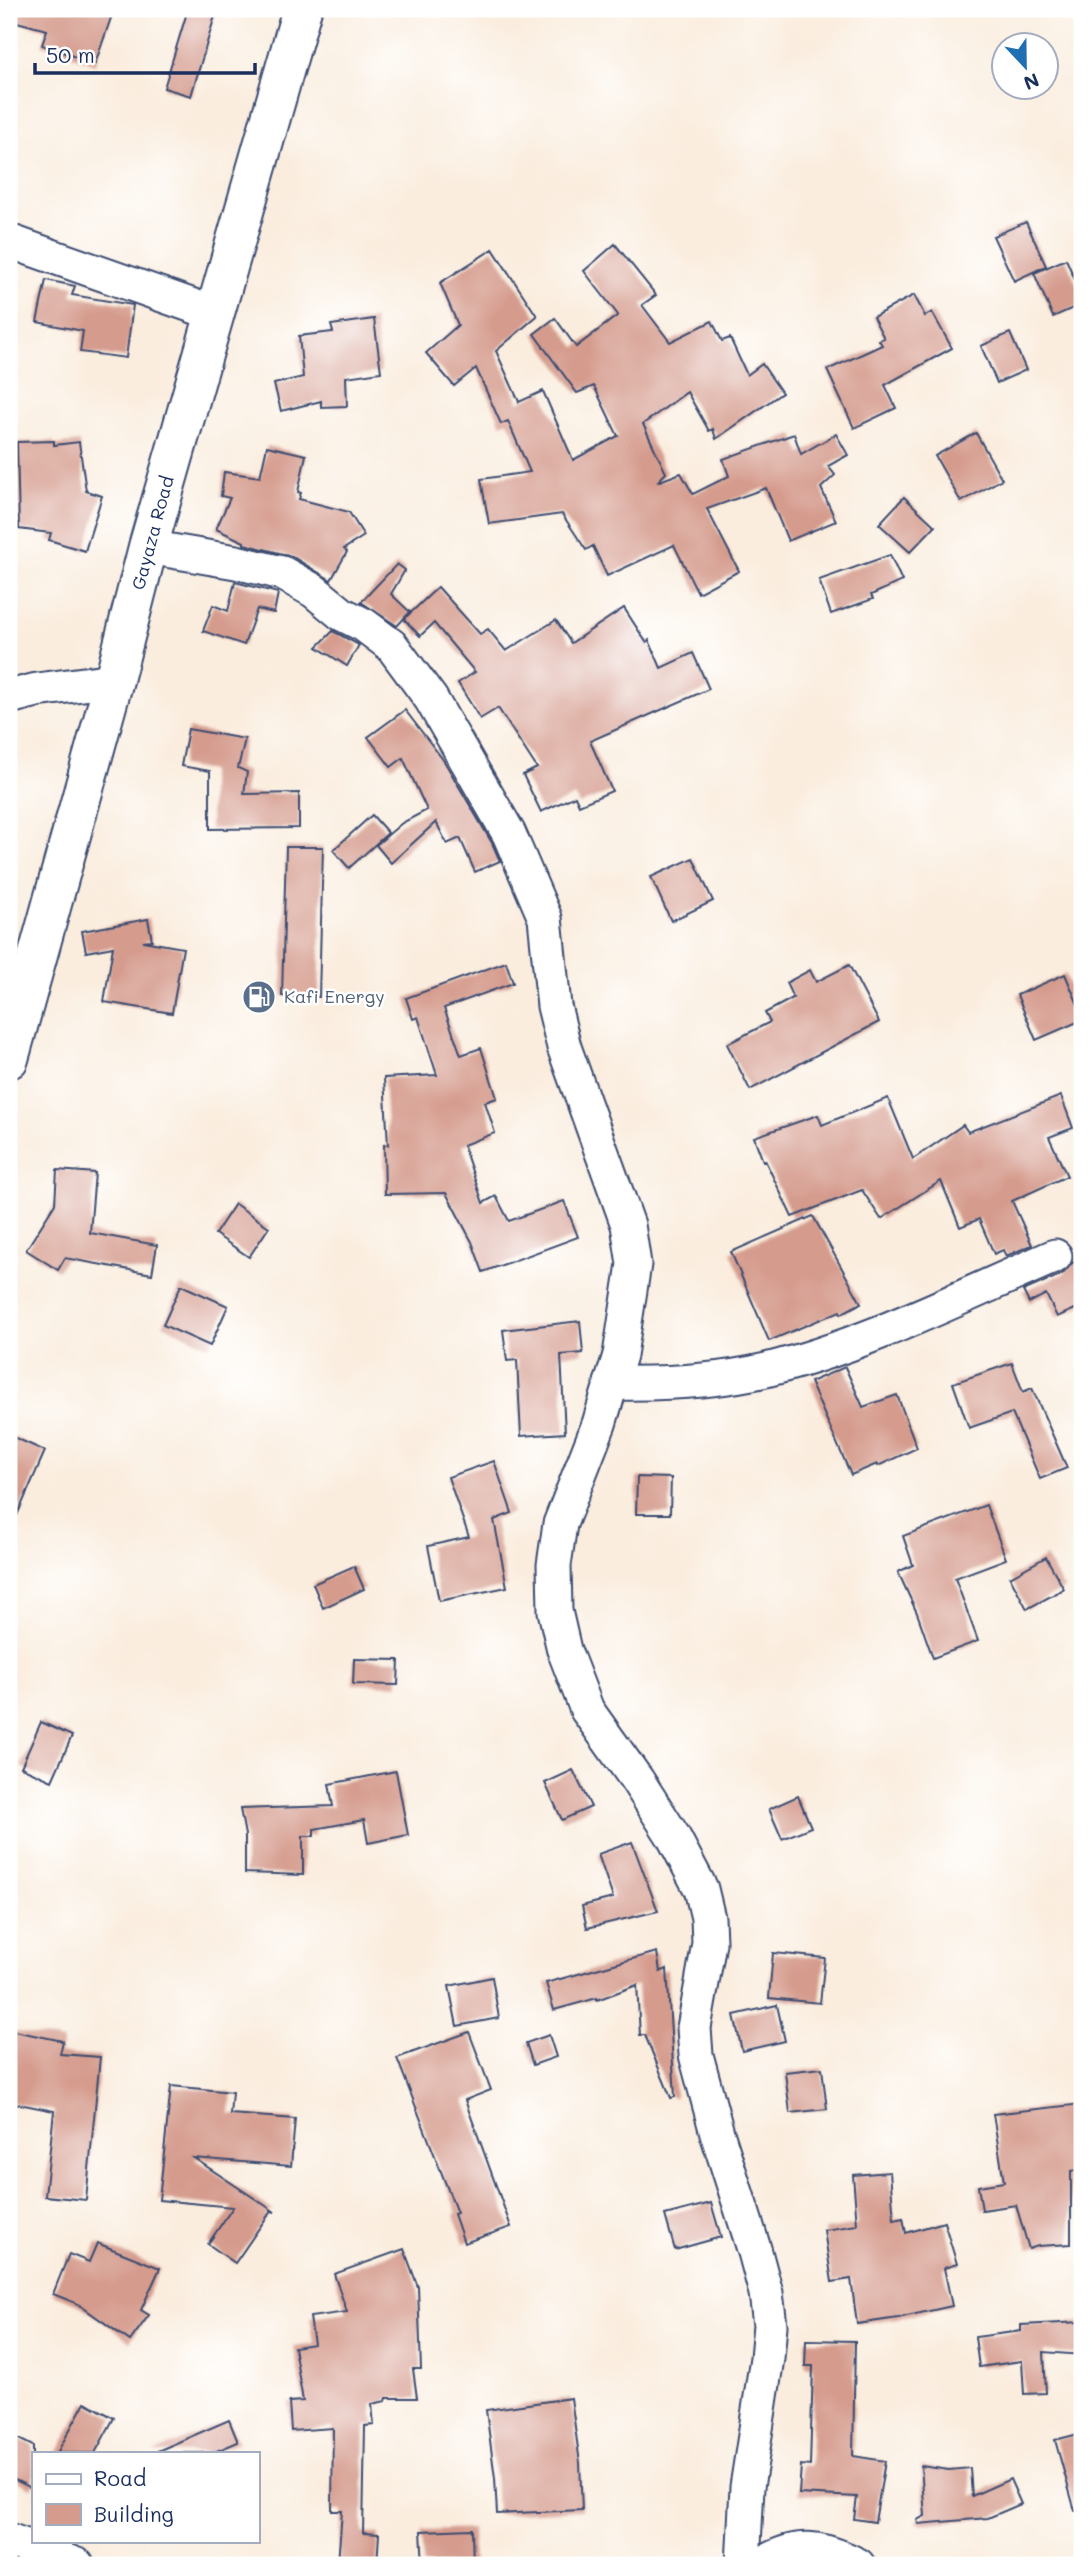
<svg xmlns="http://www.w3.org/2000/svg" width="1091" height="2574" font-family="Mali,sans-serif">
<rect width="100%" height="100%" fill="#fff"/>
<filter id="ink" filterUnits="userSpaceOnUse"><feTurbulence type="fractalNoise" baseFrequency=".0143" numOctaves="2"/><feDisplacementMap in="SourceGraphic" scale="14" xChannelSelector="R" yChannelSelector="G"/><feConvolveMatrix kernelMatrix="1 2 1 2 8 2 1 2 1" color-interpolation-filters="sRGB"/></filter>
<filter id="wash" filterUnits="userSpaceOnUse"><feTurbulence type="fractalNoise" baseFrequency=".00686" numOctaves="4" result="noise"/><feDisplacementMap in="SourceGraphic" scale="28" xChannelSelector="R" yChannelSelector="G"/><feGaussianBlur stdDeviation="1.57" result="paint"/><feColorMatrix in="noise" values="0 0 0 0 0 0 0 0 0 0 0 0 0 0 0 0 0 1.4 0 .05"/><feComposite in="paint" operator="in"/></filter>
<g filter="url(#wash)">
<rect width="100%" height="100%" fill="#faedde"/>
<g id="blocks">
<!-- building -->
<g fill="#d59c8e">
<polygon points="9,9 114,9 95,64 42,45 47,30 9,20"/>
<polygon points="188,9 217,9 191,96 164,88"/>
<polygon points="1026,222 1046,266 1014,281 993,236"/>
<polygon points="615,244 656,295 642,305 670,342 712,321 722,341 730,338 747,375 762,364 782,393 716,439 713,429 709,431 687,392 643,424 666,473 657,482 681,473 693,494 729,476 723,459 794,434 801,454 836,434 848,455 828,466 835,475 821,488 836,521 788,541 766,488 707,509 739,571 698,593 674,545 607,576 593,546 586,550 562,514 489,524 481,479 530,472 508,421 501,424 476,368 454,386 426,353 458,325 440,283 493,249 537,316 496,351 519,402 543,391 573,460 618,436 594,386 577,393 534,334 555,318 576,347 618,315 584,271"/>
<polygon points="1066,259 1082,296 1082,304 1053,317 1034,273"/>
<polygon points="46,280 75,286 72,295 133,305 126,358 80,352 83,331 37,322"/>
<polygon points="914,295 925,316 932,312 952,348 885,385 896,408 854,428 827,370 882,345 879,340 884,338 873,317"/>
<polygon points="374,319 381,372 346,377 347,406 321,407 321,401 281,411 274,384 303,377 299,336 333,332 331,325"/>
<polygon points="1010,333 1026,370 997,383 981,346"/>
<polygon points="976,433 1002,479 961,502 935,456"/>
<polygon points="54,441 54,445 79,442 86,491 102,496 85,551 49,540 51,533 19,529 17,442"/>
<polygon points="267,446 306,455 298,492 301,493 299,499 349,512 364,536 344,549 347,552 331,580 291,556 244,544 244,542 216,529 230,498 221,496 224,472 260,477"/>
<polygon points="904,497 935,526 910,552 879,524"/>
<polygon points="890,555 902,581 871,595 873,599 831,614 819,580"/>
<polygon points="397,564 405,570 391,594 410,612 397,626 361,602"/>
<polygon points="235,582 278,593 274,613 257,609 244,645 203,631 213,605 228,611"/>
<polygon points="438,587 480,634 488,629 506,651 556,620 571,643 624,608 646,642 649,640 661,668 693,653 709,689 590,741 612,791 579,805 575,796 541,812 523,775 537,768 498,708 480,719 458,683 475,672 434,623 420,636 404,619"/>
<polygon points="333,631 359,645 347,666 317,647"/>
<polygon points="405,710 444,761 492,843 500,861 475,872 460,838 447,844 436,822 391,863 376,845 402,823 427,810 403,758 391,767 368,737"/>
<polygon points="188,729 245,739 238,768 247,772 244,794 299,793 299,828 210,829 210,771 181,766"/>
<polygon points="372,815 388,833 349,868 333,850"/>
<polygon points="286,847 323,847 319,997 282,996"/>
<polygon points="693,858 713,901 671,921 651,877"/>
<polygon points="148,919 152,940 143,941 183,948 172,1013 104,1002 113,947 86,952 82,931"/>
<polygon points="506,962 513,983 444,1008 461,1055 481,1048 497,1098 485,1102 495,1133 463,1145 483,1203 496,1196 509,1221 564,1201 578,1237 483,1272 472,1242 446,1193 385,1194 384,1145 388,1145 384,1078 437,1075 418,1017 413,1019 406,998"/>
<polygon points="849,965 879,1022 750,1090 727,1044 770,1022 765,1013 793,998 786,983 810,970 816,982"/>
<polygon points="1065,974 1082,1014 1082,1020 1036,1040 1017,995"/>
<polygon points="1061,1096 1073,1128 1049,1137 1067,1176 1012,1201 1032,1245 1006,1256 1003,1250 994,1254 979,1219 960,1227 941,1181 881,1219 862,1190 792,1217 765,1160 763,1161 754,1137 818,1115 822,1125 888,1098 913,1159 963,1125 968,1132"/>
<polygon points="57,1170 95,1173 90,1233 157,1245 152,1274 65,1258 58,1270 26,1250 55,1204"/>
<polygon points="235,1204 269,1227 249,1257 215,1234"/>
<polygon points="813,1216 861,1303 841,1314 840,1311 769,1341 731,1252"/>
<polygon points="1082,1258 1082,1306 1057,1317 1046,1294 1029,1303 1023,1291 1063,1274 1072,1263"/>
<polygon points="181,1285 228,1306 210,1346 163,1325"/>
<polygon points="580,1321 583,1353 561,1355 565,1433 521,1436 517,1360 507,1361 503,1330"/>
<polygon points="1012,1363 1023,1392 1032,1388 1067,1468 1040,1479 1012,1413 969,1428 953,1383"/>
<polygon points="845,1367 863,1407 897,1395 917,1448 878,1466 877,1464 851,1475 810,1382"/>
<polygon points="9,1435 45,1451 9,1534"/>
<polygon points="494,1461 512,1513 494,1520 507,1587 439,1601 428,1546 469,1537 448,1477"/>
<polygon points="637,1477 671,1478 670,1514 636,1514"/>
<polygon points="986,1505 1006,1559 955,1578 978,1641 933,1658 917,1613 898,1572 913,1565 903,1536"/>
<polygon points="1046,1557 1064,1589 1027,1609 1010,1577"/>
<polygon points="354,1566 364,1589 323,1608 313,1584"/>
<polygon points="354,1659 399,1660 398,1685 353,1684"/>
<polygon points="41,1722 72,1736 52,1781 21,1767"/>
<polygon points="573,1770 591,1807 562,1820 545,1783"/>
<polygon points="396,1771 408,1835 368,1843 364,1820 314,1829 314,1836 303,1836 303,1875 245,1873 245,1835 240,1809 333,1806 329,1784"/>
<polygon points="798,1796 811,1827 782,1839 769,1809"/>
<polygon points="632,1842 658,1911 587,1928 582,1906 613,1898 598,1854"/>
<polygon points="657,1952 660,1972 667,1969 675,2097 671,2098 645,2035 640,2035 637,1985 597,2000 597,1998 554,2010 546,1983"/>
<polygon points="773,1953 825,1958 820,2003 769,1998"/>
<polygon points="492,1977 499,2018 457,2026 449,1986"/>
<polygon points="777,2005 785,2041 742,2051 734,2015"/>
<polygon points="9,2030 63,2041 60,2054 100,2057 86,2200 45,2196 54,2111 9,2102"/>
<polygon points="469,2032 491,2090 465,2100 511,2227 464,2243 454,2214 457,2213 397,2058"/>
<polygon points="549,2035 556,2057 533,2065 526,2043"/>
<polygon points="822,2068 827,2109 790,2113 785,2072"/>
<polygon points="171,2086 232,2092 230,2114 295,2119 291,2166 194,2158 275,2212 271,2211 235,2263 208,2244 233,2207 159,2200"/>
<polygon points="1082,2104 1082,2170 1071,2171 1071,2244 1038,2246 1029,2249 1016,2205 982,2210 978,2186 1004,2182 993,2114"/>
<polygon points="890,2172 894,2220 903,2218 906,2233 944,2222 957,2264 944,2268 952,2306 898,2318 857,2324 851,2279 832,2282 824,2230 857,2225 853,2175"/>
<polygon points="711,2203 721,2237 675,2250 665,2215"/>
<polygon points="97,2243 160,2268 141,2310 149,2315 130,2341 78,2304 53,2294 69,2254 89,2262"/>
<polygon points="404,2249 418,2287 421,2369 413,2369 417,2398 387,2398 386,2401 372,2404 374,2425 365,2426 363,2533 379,2534 377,2565 338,2563 342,2511 332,2511 333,2428 291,2431 289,2402 303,2401 294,2347 314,2344 310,2317 347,2312 334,2274"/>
<polygon points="1082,2322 1082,2355 1044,2352 1046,2393 1024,2394 1022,2361 979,2367 975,2337 1021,2331 1021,2325"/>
<polygon points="806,2340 855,2341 853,2456 885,2461 875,2522 854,2519 857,2497 799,2494 801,2465 810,2466 813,2366 805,2366"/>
<polygon points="571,2398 580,2463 582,2510 497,2514 495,2478 486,2410"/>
<polygon points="85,2402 114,2418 95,2453 57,2453"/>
<polygon points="229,2420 238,2442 212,2453 153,2453"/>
<polygon points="1082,2433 1082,2510 1075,2511 1055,2440"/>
<polygon points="9,2434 33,2446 33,2489 9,2477"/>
<polygon points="921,2466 949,2470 970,2468 972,2496 1010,2479 1021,2504 988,2518 918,2524 917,2520 925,2516"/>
<polygon points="472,2529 473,2565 423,2565 421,2531"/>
</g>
</g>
</g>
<g filter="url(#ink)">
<use href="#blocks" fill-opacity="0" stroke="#3c4c71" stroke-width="2"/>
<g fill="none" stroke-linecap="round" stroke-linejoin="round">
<defs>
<g id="street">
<polyline points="9,241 216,314"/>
<polyline points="148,547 236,562 282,573 314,591 342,614 364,625 392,646 431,699 509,834 545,918 554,1006 564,1047 628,1225 634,1264 620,1355 599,1424 560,1524 554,1565 555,1611 564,1650 587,1710 637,1780 673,1836 701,1889 708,1918 709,1943 694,2028 696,2055 717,2133 755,2252 766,2293 770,2325 767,2358 747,2487 743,2565"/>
<polyline points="9,697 37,690 114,680"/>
<path d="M611,1383C663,1384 715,1382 766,1370C864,1346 962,1296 1055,1256"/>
<polyline points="9,2540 77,2565"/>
<path d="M760,2565C797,2542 820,2546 858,2565"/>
</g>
<polyline id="primary" points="9,1059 114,680 148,547 302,9"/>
</defs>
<!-- street casing -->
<use href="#street" stroke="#3c4c71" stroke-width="37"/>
<!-- primary casing -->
<use href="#primary" stroke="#3c4c71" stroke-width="42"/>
<!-- street -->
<use href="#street" stroke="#fff" stroke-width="33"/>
<!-- primary -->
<use href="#primary" stroke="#fff" stroke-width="38"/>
</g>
</g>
<!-- icons -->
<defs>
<symbol id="fuel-disc" viewBox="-11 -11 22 22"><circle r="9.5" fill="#5c6f8a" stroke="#fff"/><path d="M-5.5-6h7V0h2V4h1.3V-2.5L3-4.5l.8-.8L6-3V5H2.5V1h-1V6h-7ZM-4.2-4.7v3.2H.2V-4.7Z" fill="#fff"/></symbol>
</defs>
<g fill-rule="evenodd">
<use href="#fuel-disc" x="240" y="978" width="38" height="38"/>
</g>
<g text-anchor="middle" stroke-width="5" stroke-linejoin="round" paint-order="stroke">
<!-- street labels -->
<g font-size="18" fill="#1b2f5e" stroke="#fff">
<text transform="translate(153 533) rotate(-75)" y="6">Gayaza Road</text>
</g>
<!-- service labels -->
<g font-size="18" fill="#4e5e75" stroke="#fff" text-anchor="start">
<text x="284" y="1003">Kafi Energy</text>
</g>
</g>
<!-- margin -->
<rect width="1091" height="2574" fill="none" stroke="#fff" stroke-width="35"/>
<!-- legend -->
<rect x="32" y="2452" width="228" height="91" fill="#ffffff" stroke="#a4acbf" stroke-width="2"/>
<rect x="46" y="2474" width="35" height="10" fill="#ffffff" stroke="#a4acbf" stroke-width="2"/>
<text x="94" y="2486" font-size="21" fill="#1b2f5e">Road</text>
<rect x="46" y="2504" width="35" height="21" fill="#d59c8e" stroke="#a4acbf" stroke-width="2"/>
<text x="94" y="2522" font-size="21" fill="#1b2f5e">Building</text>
<!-- north arrow -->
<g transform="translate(1025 66) rotate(158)"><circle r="33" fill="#ffffff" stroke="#a4acbf" stroke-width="2"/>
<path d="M0-5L12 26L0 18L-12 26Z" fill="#1f6fb2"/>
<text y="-10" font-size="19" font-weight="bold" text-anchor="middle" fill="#1b2f5e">N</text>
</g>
<!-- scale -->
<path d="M35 63v10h220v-10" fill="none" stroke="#1b2f5e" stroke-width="3.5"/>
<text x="46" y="63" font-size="21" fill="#1b2f5e" stroke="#ffffff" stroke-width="5" paint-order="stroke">50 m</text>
</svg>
